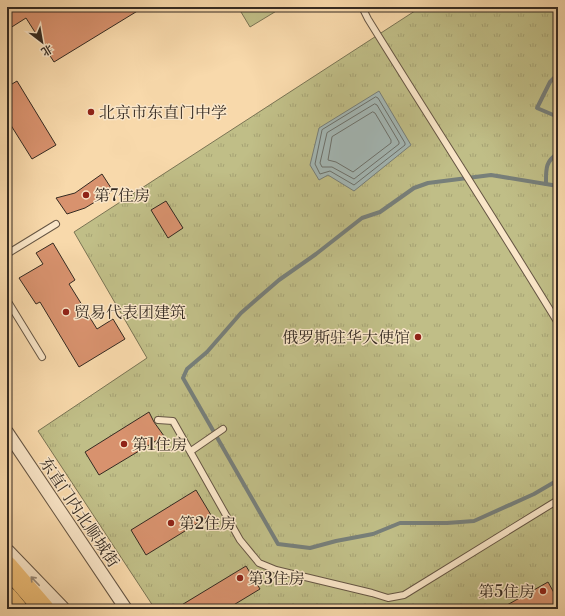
<svg xmlns="http://www.w3.org/2000/svg" width="565" height="616" font-family="'Libre Bodoni','Noto Serif SC',serif">
<defs>
<pattern id="park-tufts" width="24" height="20" patternUnits="userSpaceOnUse"><rect width="24" height="20" fill="#c0be87"/><path d="M3 7l-1-3M5 7V3M7 7l1-3M15 17l-1-3M17 17v-4M19 17l1-3" fill="none" stroke="#a6a374"/></pattern>
</defs>
<rect width="100%" height="100%" fill="#f8d9ab"/>
<filter id="stains"><feTurbulence type="fractalNoise" baseFrequency=".005" numOctaves="4"/><feColorMatrix values="0 0 0 0 .2 0 0 0 0 .09 0 0 0 0 .02 0 0 0 .5 -.17"/></filter>
<radialGradient id="worn" r=".72"><stop offset=".6" stop-color="#630" stop-opacity="0"/><stop offset="1" stop-color="#630" stop-opacity=".3"/></radialGradient>
<!-- grass -->
<polygon fill="#c0be87" stroke="#7a7454" points="238,7 283,7 250,27"/>
<!-- park -->
<polygon fill="url(#park-tufts)" stroke="#7a7454" points="421,7 558,7 558,609 155,609 38,431 147,358 74,232"/>
<!-- water -->
<polygon fill="#a3b7b5" stroke="#777f7a" points="379,91 411,145 354,191 328,175 319,180 310,165 319,128"/>
<g fill="none" stroke-linecap="round" stroke-linejoin="round">
<!-- shore -->
<g stroke="#6c716c" stroke-width="1">
<polygon points="376,97 378,98 405,143 405,145 354,185 330,171 320,174 315,164 322,130"/>
<polygon points="375,104 377,105 399,142 399,144 354,179 332,167 322,167 320,163 327,133"/>
<polygon points="373,112 375,113 391,140 391,143 353,172 336,162 328,160 332,137"/>
</g>
<!-- stream -->
<g stroke="#777f7a" stroke-width="4">
<polyline points="558,74 550,82 537,108 558,117"/>
<path d="M546,184C546,169 545,162 558,153"/>
<polyline points="558,186 491,175 428,183 414,188 380,212 362,218 316,254 279,280 241,313 207,352 187,369 183,378 278,544 310,548 336,541 373,534 400,523 447,523 474,521 534,494 558,480"/>
</g>
</g>
<!-- building -->
<g fill="#d8926e" stroke="#352b22">
<polygon points="7,7 144,7 54,62 26,18 7,30"/>
<polygon points="17,81 56,145 32,159 7,119 7,87"/>
<polygon points="102,174 113,191 85,208 67,214 56,198 75,193"/>
<polygon points="166,201 183,228 168,238 151,210"/>
<polygon points="53,243 75,280 69,284 97,329 113,319 125,339 79,367 40,302 36,304 19,278 43,264 36,253"/>
<polygon points="149,412 154,422 164,436 99,475 85,452"/>
<polygon points="196,490 211,515 146,555 131,530"/>
<polygon points="246,566 260,589 227,609 175,609"/>
<polygon points="548,582 558,600 558,606 552,609 500,609"/>
</g>
<g fill="none" stroke-linecap="round" stroke-linejoin="round">
<defs>
<g id="service">
<path d="M362,7L368,19C431,121 496,221 558,323"/>
<polyline points="7,254 56,224"/>
<polyline points="7,300 42,357"/>
<polyline points="158,420 173,421 240,540 259,563 276,570 372,593 388,598 404,595 558,500"/>
<polyline points="191,451 223,429"/>
</g>
<polyline id="minor" points="7,432 126,609"/>
<polyline id="tertiary" points="7,552 62,609"/>
<g id="trunk">
<polyline points="7,566 44,609"/>
<polyline points="7,597 17,609"/>
</g>
</defs>
<!-- service casing -->
<use href="#service" stroke="#665644" stroke-width="8"/>
<!-- minor casing -->
<use href="#minor" stroke="#665644" stroke-width="14"/>
<!-- tertiary casing -->
<use href="#tertiary" stroke="#665644" stroke-width="17"/>
<!-- trunk casing -->
<use href="#trunk" stroke="#352b22" stroke-width="22"/>
<!-- service -->
<use href="#service" stroke="#fae6c8" stroke-width="6"/>
<!-- minor -->
<use href="#minor" stroke="#fae6c8" stroke-width="12"/>
<!-- tertiary -->
<use href="#tertiary" stroke="#fae6c8" stroke-width="15"/>
<!-- trunk -->
<use href="#trunk" stroke="#ecbc76" stroke-width="20"/>
</g>
<!-- one-way arrows -->
<defs><path id="oneway-shaft" d="M-6 0H5M1.5-3L5.5 0L1.5 3" fill="none" stroke-width="1.6" stroke-linecap="round" stroke-linejoin="round"/></defs>
<use stroke="#988875" href="#oneway-shaft" transform="translate(35 581) rotate(-134)"/>
<!-- markers -->
<g fill="#8f2418" stroke="#fae6c8" stroke-width="1.5">
<circle cx="91" cy="112" r="4"/>
<circle cx="86" cy="195" r="4"/>
<circle cx="66" cy="312" r="4"/>
<circle cx="418" cy="337" r="4"/>
<circle cx="124" cy="444" r="4"/>
<circle cx="171" cy="523" r="4"/>
<circle cx="240" cy="578" r="4"/>
<circle cx="543" cy="591" r="4"/>
</g>
<g text-anchor="middle" stroke-width="3" stroke-linejoin="round" paint-order="stroke">
<!-- poi labels -->
<g font-size="16" fill="#352b22" stroke="#fae6c8" text-anchor="start">
<text x="99" y="118">北京市东直门中学</text>
<text x="94" y="201">第7住房</text>
<text x="74" y="318">贸易代表团建筑</text>
<text x="410" y="343" text-anchor="end">俄罗斯驻华大使馆</text>
<text x="132" y="450">第1住房</text>
<text x="179" y="529">第2住房</text>
<text x="248" y="584">第3住房</text>
<text x="535" y="597" text-anchor="end">第5住房</text>
</g>
<!-- street labels -->
<g font-size="16" fill="#352b22" stroke="#fae6c8">
<text transform="translate(80 512) rotate(56)" y="6">东直门内北顺城街</text>
</g>
</g>
<!-- margin -->
<rect width="565" height="616" fill="none" stroke="#f8d9ab" stroke-width="24"/>
<rect x="8" y="8" width="549" height="600" fill="none" stroke="#352b22" stroke-width="2"/>
<rect x="12" y="12" width="541" height="592" fill="none" stroke="#352b22"/>
<!-- north arrow -->
<g transform="translate(42 42) rotate(149)" stroke="#fae6c8" stroke-width="3" paint-order="stroke">
<path d="M0-3L7 15L0 10L-7 15Z" fill="#352b22"/>
<text y="-6" font-size="11" font-weight="bold" text-anchor="middle" fill="#352b22">北</text>
</g>
<rect width="100%" height="100%" filter="url(#stains)"/>
<rect width="100%" height="100%" fill="url(#worn)"/>
</svg>
